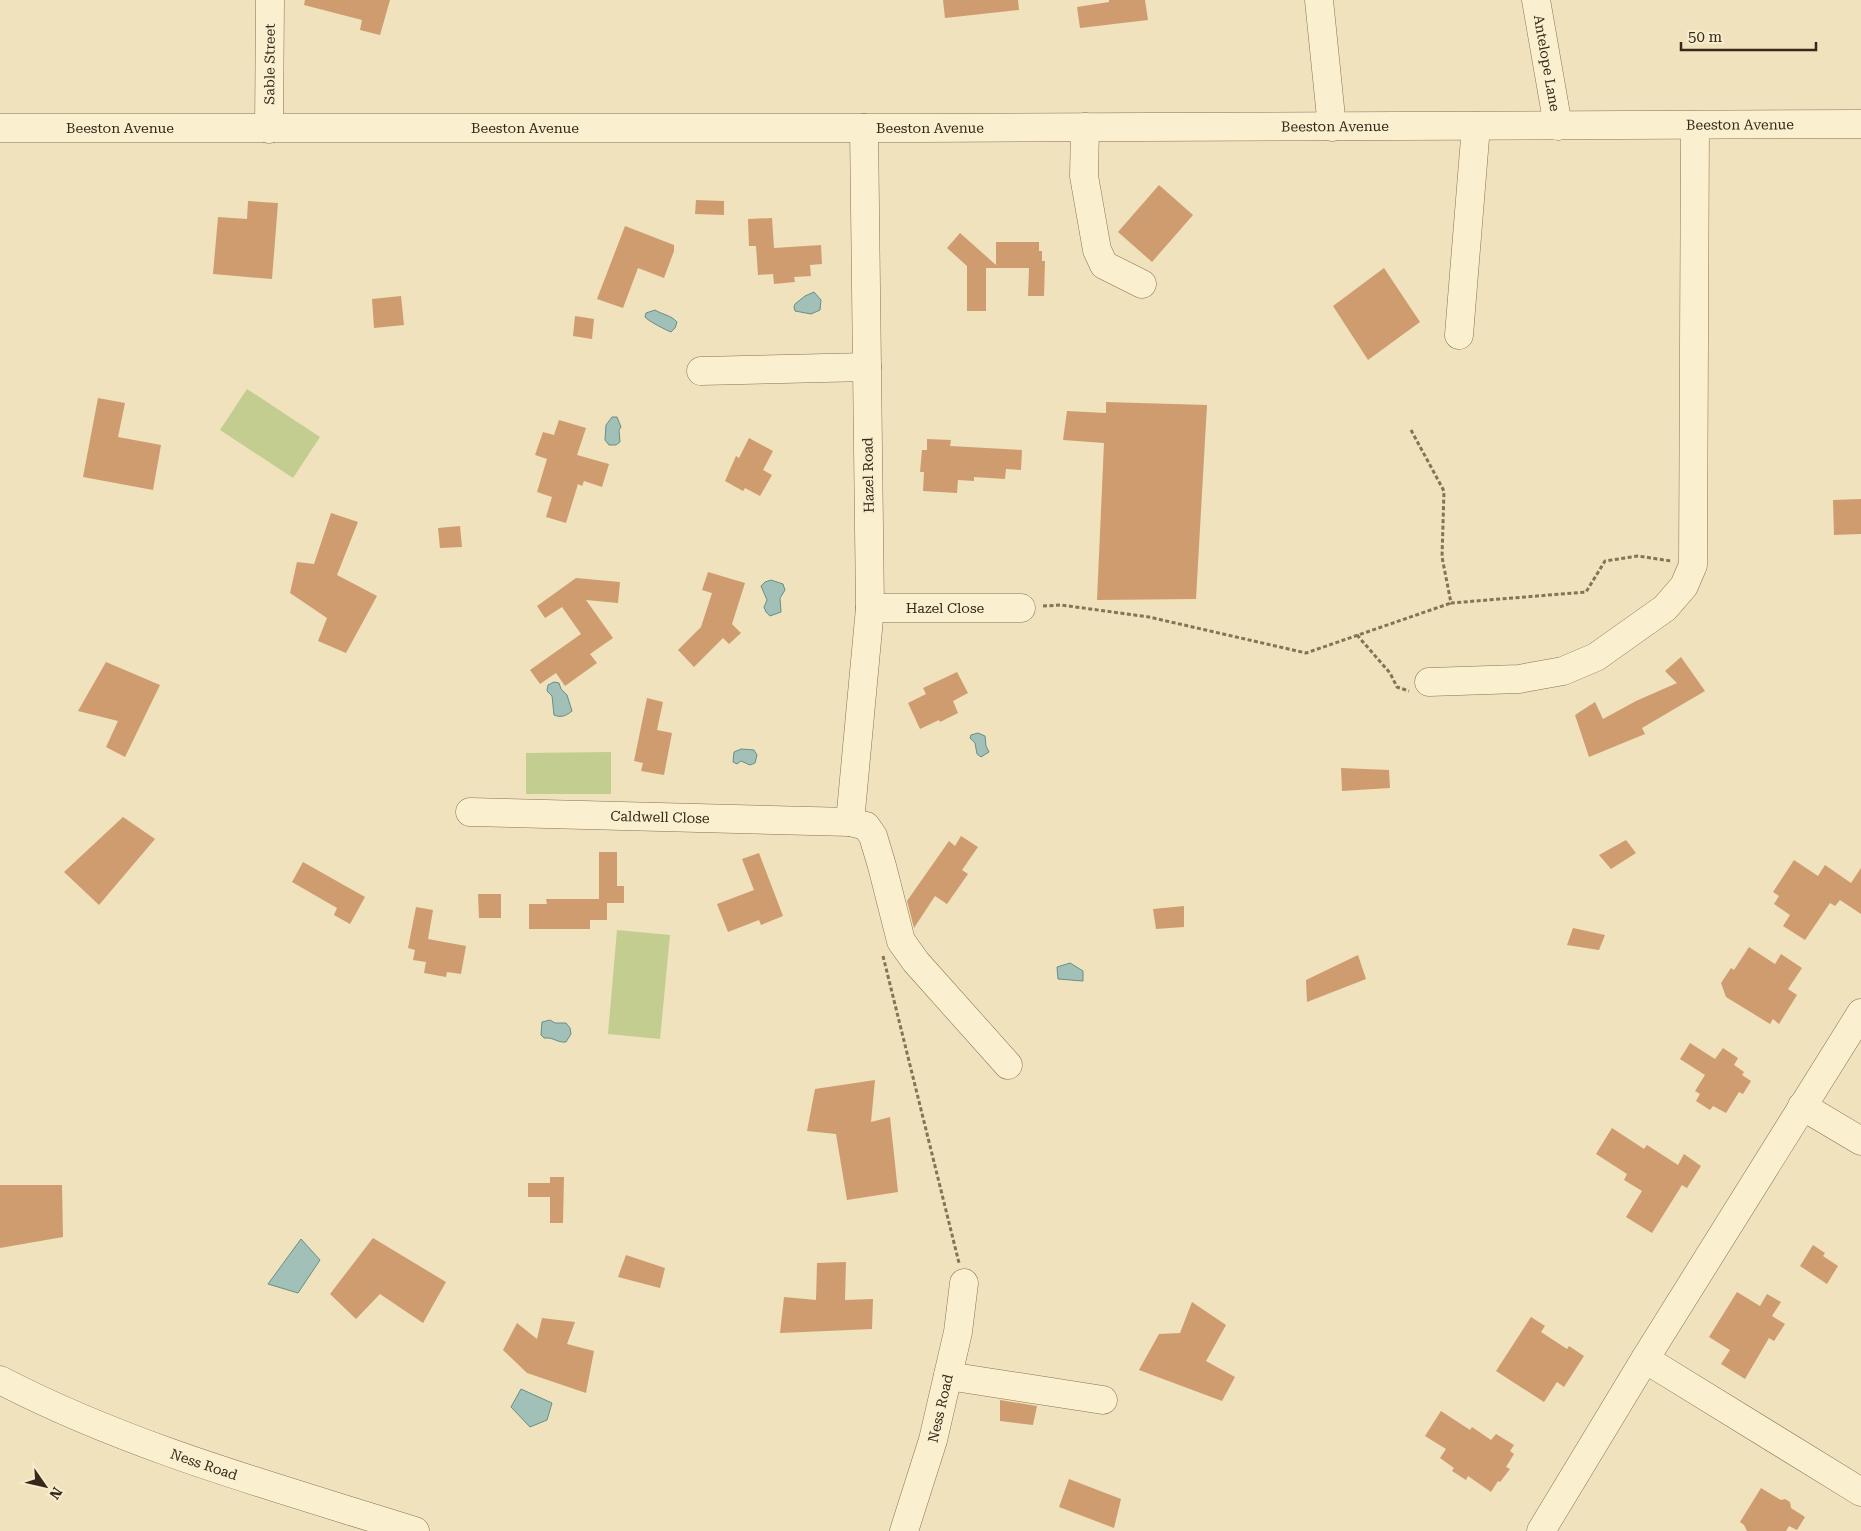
<svg xmlns="http://www.w3.org/2000/svg" width="1861" height="1531" font-family="'Roboto Serif',serif">
<rect width="100%" height="100%" fill="#efe2bc"/>
<!-- green -->
<g fill="#c4cd90">
<polygon points="247,389 320,437 293,478 220,430"/>
<polygon points="611,752 611,794 526,794 526,753"/>
<polygon points="617,930 670,935 660,1039 608,1034"/>
</g>
<!-- water -->
<g fill="#a0c0b8" stroke="#688e86">
<polygon points="814,292 821,300 820,310 811,314 795,311 794,307 795,304 805,296"/>
<path d="M655,310C663,315 671,315 677,322L675,328L671,332C666,330 648,321 645,317L646,313Z"/>
<polygon points="612,417 617,417 621,427 619,430 620,442 616,445 609,445 605,440 606,425"/>
<polygon points="771,580 783,584 785,590 780,598 781,612 770,616 766,612 764,607 767,600 761,586 765,582"/>
<path d="M554,682L559,683L561,689L567,695L572,711C566,716 561,718 554,715L552,696L547,691L548,685Z"/>
<polygon points="978,733 985,736 986,746 989,752 981,757 977,754 975,743 970,738 971,735"/>
<polygon points="741,749 754,750 757,755 755,763 750,765 741,761 737,764 733,762 734,752"/>
<polygon points="1070,963 1083,971 1083,981 1058,979 1057,967"/>
<path d="M550,1020L555,1023H566L570,1028L571,1034L566,1042C557,1043 554,1037 544,1038L541,1035L542,1022Z"/>
<polygon points="301,1239 320,1260 298,1293 268,1284"/>
<polygon points="521,1389 552,1403 547,1420 530,1427 511,1407"/>
</g>
<!-- building -->
<g fill="#cf9c70">
<polygon points="305,0 390,0 380,35 360,30 362,20 304,5"/>
<polygon points="943,0 1018,0 1019,10 945,18"/>
<polygon points="1109,0 1145,0 1148,20 1080,28 1077,7 1109,2"/>
<polygon points="1159,185 1193,215 1152,262 1118,232"/>
<polygon points="696,200 724,201 724,215 695,214"/>
<polygon points="248,201 278,203 272,279 213,274 218,217 247,219"/>
<polygon points="772,218 774,248 821,245 822,264 810,265 811,276 794,277 795,282 774,284 773,274 758,275 756,246 749,246 748,219"/>
<polygon points="625,226 674,245 674,251 664,278 638,268 623,308 597,299"/>
<polygon points="960,233 996,265 996,242 1039,242 1039,251 1042,251 1042,261 1045,261 1044,296 1028,296 1029,268 986,268 986,311 967,311 967,266 947,248"/>
<polygon points="1384,268 1420,322 1368,360 1333,306"/>
<polygon points="401,296 404,325 374,328 372,299"/>
<polygon points="575,316 594,319 592,339 573,336"/>
<polygon points="98,398 125,403 118,437 161,445 153,490 83,477"/>
<polygon points="1106,402 1207,405 1196,599 1097,600 1104,443 1063,440 1067,411 1106,413"/>
<polygon points="559,420 586,428 577,455 609,464 602,487 584,481 582,486 578,484 566,523 546,517 552,497 537,492 547,459 535,455 543,432 554,435"/>
<polygon points="749,438 773,451 763,470 772,475 760,496 745,488 743,491 725,481 736,456 739,458"/>
<polygon points="927,439 951,440 950,446 1022,450 1021,470 1006,469 1005,479 974,477 974,481 958,480 957,493 923,491 924,472 920,472 922,450 927,450"/>
<polygon points="1861,499 1861,534 1834,535 1833,500"/>
<polygon points="331,513 358,522 337,575 377,596 346,653 318,641 327,618 290,593 297,562 314,564"/>
<polygon points="460,526 462,547 440,548 438,528"/>
<polygon points="708,572 745,583 732,624 741,633 729,644 723,638 694,667 678,650 701,627 712,593 702,590"/>
<polygon points="576,578 620,582 618,603 586,600 613,638 590,654 597,663 565,686 556,673 540,684 530,670 581,634 562,607 545,618 537,606"/>
<polygon points="1681,657 1705,691 1642,728 1645,734 1589,757 1575,715 1595,702 1603,719 1636,701 1677,683 1665,671"/>
<polygon points="106,662 160,685 125,757 106,747 118,721 78,711"/>
<polygon points="957,672 968,693 953,701 958,713 940,722 939,720 920,729 908,703 926,694 923,688"/>
<polygon points="647,698 663,702 657,730 672,733 664,775 641,771 643,763 634,761"/>
<polygon points="1341,768 1389,770 1390,788 1342,791"/>
<polygon points="123,817 155,839 99,905 64,872"/>
<polygon points="961,836 978,847 962,870 968,874 947,904 935,896 914,928 907,901 949,841 955,846"/>
<polygon points="1626,840 1636,853 1611,869 1599,855"/>
<polygon points="599,852 617,852 617,886 624,886 624,903 607,903 607,920 590,920 590,929 529,929 529,904 547,904 546,899 599,899"/>
<polygon points="759,853 783,916 761,925 759,920 728,932 717,904 754,890 742,859"/>
<polygon points="1794,860 1818,876 1825,865 1851,883 1861,868 1861,914 1840,900 1835,906 1830,903 1805,940 1783,926 1790,915 1774,904 1779,896 1773,892"/>
<polygon points="303,862 365,897 350,924 334,915 337,908 292,882"/>
<polygon points="478,894 501,894 501,918 479,918"/>
<polygon points="1184,906 1184,927 1156,929 1153,909"/>
<polygon points="416,907 433,910 428,939 466,946 461,974 447,972 446,977 424,973 426,962 413,960 415,950 408,948"/>
<polygon points="1573,928 1605,935 1599,950 1567,945"/>
<polygon points="1749,947 1775,964 1781,954 1802,968 1788,989 1797,995 1779,1024 1773,1019 1770,1024 1726,997 1721,983 1731,968 1734,970"/>
<polygon points="1358,955 1366,979 1307,1002 1306,980"/>
<polygon points="1690,1043 1715,1059 1723,1048 1738,1058 1734,1065 1744,1072 1742,1075 1751,1081 1743,1094 1739,1092 1726,1113 1713,1106 1710,1110 1696,1101 1700,1094 1695,1091 1705,1075 1680,1059"/>
<polygon points="875,1080 871,1122 890,1117 898,1192 847,1200 836,1134 807,1131 815,1089"/>
<polygon points="1612,1128 1644,1149 1647,1145 1678,1165 1684,1154 1701,1166 1687,1188 1682,1185 1652,1233 1626,1217 1642,1191 1624,1180 1627,1174 1596,1154"/>
<polygon points="550,1177 564,1177 563,1223 550,1223 550,1197 528,1197 528,1183 550,1183"/>
<polygon points="0,1185 62,1185 63,1237 0,1248"/>
<polygon points="373,1238 446,1282 423,1323 380,1294 356,1319 330,1294"/>
<polygon points="1813,1245 1825,1253 1823,1256 1838,1266 1827,1284 1800,1266"/>
<polygon points="626,1255 665,1268 660,1288 618,1277"/>
<polygon points="846,1262 845,1300 873,1299 872,1329 780,1333 784,1297 816,1300 817,1263"/>
<polygon points="1737,1292 1760,1306 1767,1294 1781,1302 1772,1316 1785,1324 1774,1341 1769,1338 1745,1379 1721,1364 1730,1350 1709,1337"/>
<polygon points="1192,1302 1226,1325 1206,1361 1235,1377 1222,1401 1139,1370 1159,1334 1180,1333"/>
<polygon points="1531,1317 1545,1326 1541,1332 1567,1349 1569,1346 1584,1356 1564,1387 1557,1382 1544,1402 1496,1371"/>
<polygon points="542,1318 575,1322 567,1344 594,1351 586,1393 527,1373 503,1350 517,1323 537,1339"/>
<polygon points="1000,1400 1037,1406 1033,1425 1000,1421"/>
<polygon points="1441,1411 1470,1430 1472,1427 1491,1440 1496,1434 1514,1445 1510,1451 1514,1454 1506,1467 1510,1469 1500,1482 1498,1481 1491,1492 1468,1476 1466,1480 1452,1471 1454,1468 1440,1458 1446,1449 1425,1436"/>
<polygon points="1069,1479 1121,1499 1114,1528 1059,1507"/>
<polygon points="1761,1488 1781,1500 1785,1499 1790,1502 1791,1508 1805,1517 1797,1530 1789,1526 1786,1531 1747,1531 1744,1525 1740,1522"/>
</g>
<g fill="none" stroke-linecap="round" stroke-linejoin="round">
<defs>
<g id="minor">
<polyline points="1319,0 1332,127"/>
<path id="s1" d="M1536,0L1558,126"/>
<polyline points="1085,127 1084,176 1097,250 1104,265 1142,284"/>
<path id="s2" d="M0,128H919L1861,124"/>
<path id="s3" d="M269,129L270,0"/>
<polyline points="1459,335 1476,126"/>
<polyline points="701,371 867,367"/>
<path id="s4" d="M870,608H1021"/>
<polyline points="1429,682 1519,679 1563,671 1596,657 1665,608 1684,586 1693,565 1695,125"/>
<path id="s5" d="M470,812L850,822L866,826L873,836L882,866L901,941L916,962L1008,1065"/>
<polyline points="850,822 870,608 864,128"/>
<polyline points="1802,1106 1861,1141"/>
<polyline points="1645,1359 1861,1492"/>
<polyline points="948,1376 1103,1400"/>
<path id="s6" d="M0,1380C131,1448 275,1487 415,1531"/>
<path id="s7" d="M904,1531L933,1440L958,1332L964,1283"/>
<polyline points="1541,1531 1645,1359 1861,1013"/>
</g>
</defs>
<!-- minor casing -->
<use href="#minor" stroke="#887255" stroke-width="29"/>
<!-- path -->
<g stroke="#887255" stroke-width="3" stroke-dasharray="4 2.5" stroke-linecap="butt">
<polyline points="1411,430 1444,491 1442,557 1451,603 1586,592 1605,561 1638,556 1671,561"/>
<polyline points="1043,606 1061,605 1149,617 1306,653 1451,603"/>
<polyline points="1357,635 1390,673 1397,687 1409,691"/>
<polyline points="883,956 959,1263"/>
</g>
<!-- minor -->
<use href="#minor" stroke="#faefcf" stroke-width="28"/>
</g>
<g text-anchor="middle" stroke-width="4" stroke-linejoin="round" paint-order="stroke">
<!-- street labels -->
<g font-size="14" fill="#36291b" stroke="#f7eccc">
<text dy="5" stroke="none"><textPath href="#s1" startOffset="64">Antelope Lane</textPath></text>
<text dy="5" stroke="none"><textPath href="#s3" startOffset="65">Sable Street</textPath></text>
<text dy="5" stroke="none"><textPath href="#s2" startOffset="1740">Beeston Avenue</textPath></text>
<text dy="5" stroke="none"><textPath href="#s2" startOffset="1335">Beeston Avenue</textPath></text>
<text dy="5" stroke="none"><textPath href="#s2" startOffset="120">Beeston Avenue</textPath></text>
<text dy="5" stroke="none"><textPath href="#s2" startOffset="525">Beeston Avenue</textPath></text>
<text dy="5" stroke="none"><textPath href="#s2" startOffset="930">Beeston Avenue</textPath></text>
<text transform="translate(868 475) rotate(-91)" y="5">Hazel Road</text>
<text dy="5" stroke="none"><textPath href="#s4" startOffset="75">Hazel Close</textPath></text>
<text dy="5" stroke="none"><textPath href="#s5" startOffset="190">Caldwell Close</textPath></text>
<text dy="5" stroke="none"><textPath href="#s7" startOffset="128">Ness Road</textPath></text>
<text dy="5" stroke="none"><textPath href="#s6" startOffset="221">Ness Road</textPath></text>
</g>
</g>
<!-- north arrow -->
<g transform="translate(45 1486) rotate(124)" stroke="#f7eccc" stroke-width="4" paint-order="stroke">
<path d="M0-4L9 19L0 12L-9 19Z" fill="#36291b"/>
<text y="-8" font-size="14" font-weight="bold" text-anchor="middle" fill="#36291b">N</text>
</g>
<!-- scale -->
<path d="M1681 42v8h135v-8" fill="none" stroke="#36291b" stroke-width="2.5"/>
<text x="1688" y="42" font-size="15" fill="#36291b" stroke="#f7eccc" stroke-width="4" paint-order="stroke">50 m</text>
</svg>
